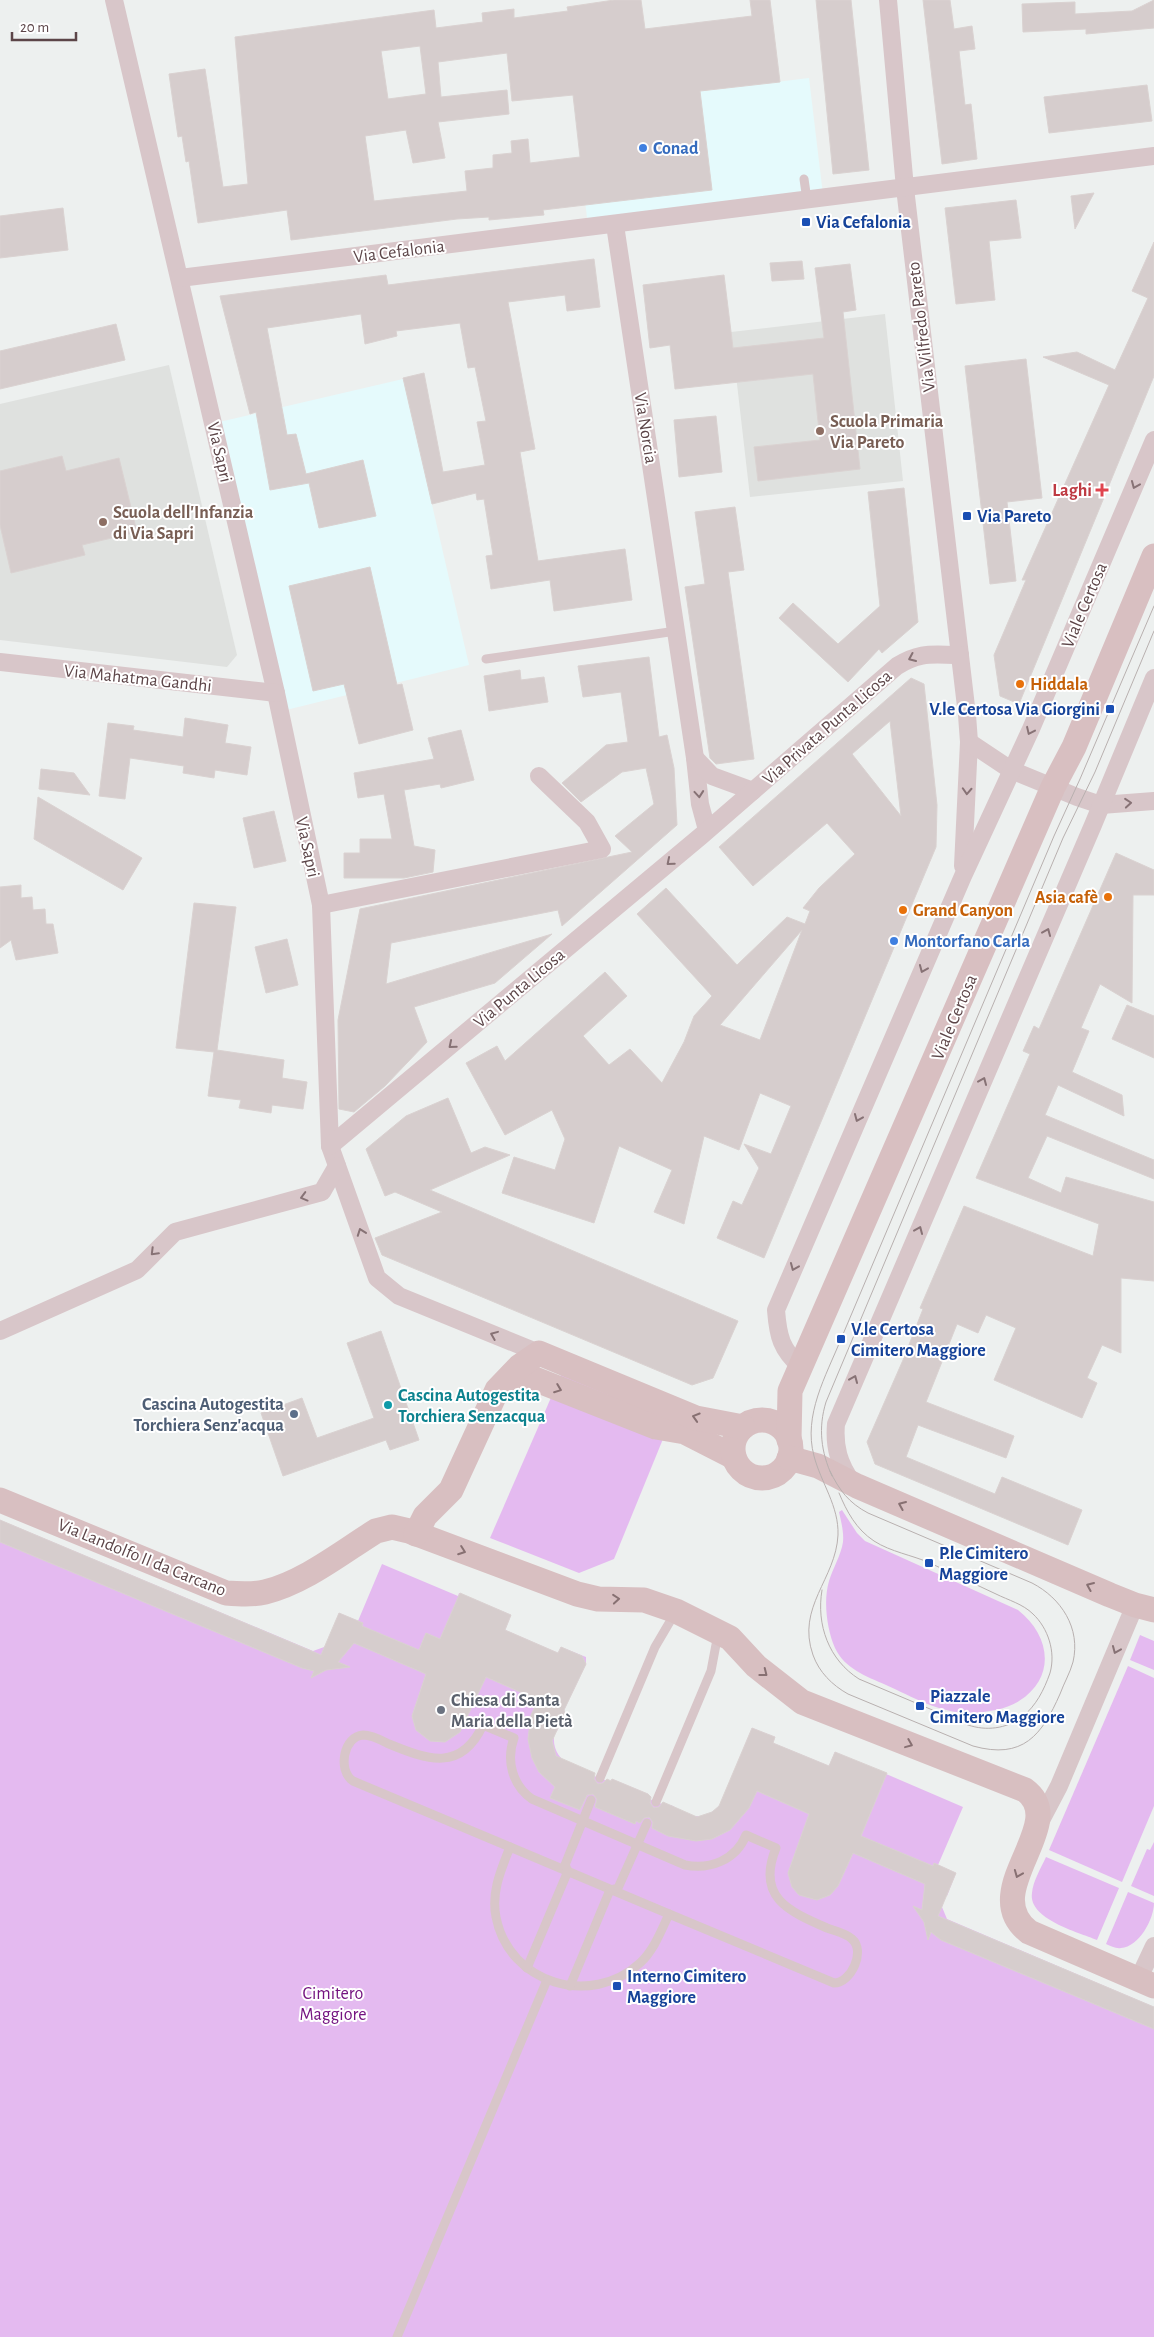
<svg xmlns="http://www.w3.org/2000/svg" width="1154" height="2337" font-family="'Alegreya Sans',sans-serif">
<rect width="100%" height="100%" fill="#edf0ef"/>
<!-- commercial -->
<g fill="#e5fafc">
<polygon points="809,78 823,195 588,226 574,107"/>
<polygon points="403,379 469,665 282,711 215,423"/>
</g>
<!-- education -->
<g fill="#dfe1df">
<polygon points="885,314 903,481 750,497 731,332"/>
<polygon points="169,365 237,655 227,667 0,640 0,404"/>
</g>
<!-- green -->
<g fill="#e4baf0">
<polygon points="563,1370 674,1412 614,1559 579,1573 490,1538"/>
<path d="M842,1510L857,1533L865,1541L1018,1610C1050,1635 1057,1677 1019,1701C1007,1709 987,1712 972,1713C941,1714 913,1697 886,1685C866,1676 845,1669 835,1648C827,1630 823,1601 829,1581C833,1568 841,1555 843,1542C844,1532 841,1521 839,1512Z"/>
<path d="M0,1520L313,1651L327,1646L339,1613L358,1621L382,1564L458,1596L459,1593L511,1615L505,1630L558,1653L561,1647L586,1657V1664L564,1710L565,1713L557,1731L555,1730C547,1765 584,1771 610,1782L612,1779L648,1794L647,1798L669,1807L671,1805L690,1816H705L715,1810L721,1804L752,1728L775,1737L773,1743L829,1766L835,1752L963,1807L938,1865L956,1873L947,1896L945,1895L942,1907L947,1919L1154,2007V2337H0Z"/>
<polygon points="1140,1635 1154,1641 1154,1670 1130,1660"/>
<polygon points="1128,1666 1154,1678 1154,1806 1122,1882 1049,1850"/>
<polygon points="1154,1842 1154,1896 1131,1886 1147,1849 1150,1850"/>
<path d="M1046,1857L1119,1888L1097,1940C1078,1932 1028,1919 1032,1893C1033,1881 1041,1868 1046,1857Z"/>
<path d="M1128,1892L1154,1903C1154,1919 1139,1947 1121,1948C1116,1949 1111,1946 1106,1944Z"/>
</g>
<!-- building -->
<g fill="#d6cdcd" stroke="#dad2d1" fill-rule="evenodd">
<path d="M614,0H641L645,29L752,16L750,0H770L780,82L700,91L712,190L543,210L544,215L489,220V217L457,219L291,240L287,210L198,223L189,161L186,162L182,136L178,137L169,74L205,69L223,187L248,184L235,37L434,10L436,28L483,22L482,13L514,9V18L568,11L567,7ZM420,46L426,94L388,99L381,51ZM507,53L512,101L573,95L580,157L530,163L528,139L511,141L512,153L493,155V168L465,171L467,191L374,201L365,136L406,130L413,163L445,158L438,122L509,114L507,90L441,97L438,62Z"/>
<polygon points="816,0 851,0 869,170 833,174"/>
<polygon points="923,0 950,0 954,29 972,26 975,49 959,51 965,105 971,104 977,159 942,164"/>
<polygon points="1154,0 1154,28 1086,34 1086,29 1023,32 1022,4 1075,2 1075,14 1132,11"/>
<polygon points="1147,85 1152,121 1049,133 1044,97"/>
<polygon points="1094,193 1075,229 1071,196"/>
<polygon points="1016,200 1021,238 989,241 995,300 956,304 945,208"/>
<polygon points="63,208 68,250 0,258 0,216"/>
<polygon points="1154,242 1154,376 1019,704 1000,696 994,655 1026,580 1022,580 1109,385 1043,357 1077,352 1115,370 1148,298 1132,291"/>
<polygon points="594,259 600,307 567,311 565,295 508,302 535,449 520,452 538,561 625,549 632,600 554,611 550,580 491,589 486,556 493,555 484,499 477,500 476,493 432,504 403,378 424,373 443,472 485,465 477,422 486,421 475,367 468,368 460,323 396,331 397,336 365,344 361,314 267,328 287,435 296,434 306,474 363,460 376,516 319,528 309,483 270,490 256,412 250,414 220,296 386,275 388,285"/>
<polygon points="802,261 804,279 772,281 770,263"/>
<polygon points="850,264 856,310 843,312 860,469 758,481 754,447 820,440 813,374 675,389 670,345 650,348 643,285 724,275 733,348 824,338 815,268"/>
<polygon points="116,324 125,360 0,389 0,351"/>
<polygon points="1026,359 1042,498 1007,502 1016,581 990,584 965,366"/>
<polygon points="716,416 722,472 679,477 674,420"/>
<polygon points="62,456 66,471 119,458 137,532 82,545 85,555 11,573 0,525 0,471"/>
<polygon points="904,488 918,622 882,653 879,649 848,682 779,618 793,603 838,644 880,606 868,492"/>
<polygon points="735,507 744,570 728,572 754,759 716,764 710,758 685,587 705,584 695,512"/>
<polygon points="370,567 397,685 402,684 413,730 359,744 344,684 313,691 289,586"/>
<polygon points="649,657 659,737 667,735 674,768 677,825 562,926 558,910 391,943 386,984 552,934 495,983 414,1007 427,1042 385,1086 354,1112 339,1109 338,1020 360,909 632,852 615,836 654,804 646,768 622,772 581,802 562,783 606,745 628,742 621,692 583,697 578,666"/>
<polygon points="520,670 521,680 544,677 548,702 489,711 484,676"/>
<path d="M911,678L924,684L937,805L936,847L764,1258L717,1238L733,1201L742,1205L759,1168L744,1144L771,1154L791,1106L760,1093L739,1150L704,1136L684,1224L654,1212L672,1170L619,1146L594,1223L502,1193L514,1157L555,1170L565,1139L552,1110L505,1135L466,1063L497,1046L505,1061L605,972L627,996L583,1036L609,1065L630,1049L662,1083L684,1042L694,1016L712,996L637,914L666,888L737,965L787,917L805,924L810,911L803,908L819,888L855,854L827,823L753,886L719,847ZM890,721L901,816L852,754ZM802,930L760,1040L720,1025Z"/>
<polygon points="185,718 228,725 225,743 251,747 247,775 215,770 214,778 183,773 184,766 130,758 125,799 99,796 108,723 134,726 133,730 183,737"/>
<polygon points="461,730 474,780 441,788 440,784 404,790 414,846 435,850 433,872 404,878 344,878 344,853 360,853 360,839 392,839 384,794 358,798 354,773 434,759 428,738"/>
<polygon points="41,769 74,773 90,795 39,789"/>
<polygon points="38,797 142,858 123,890 34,839"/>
<polygon points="274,811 286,861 254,868 243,818"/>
<polygon points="1116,853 1154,870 1154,895 1133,895 1132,1003 1100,984 1081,1028 1089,1031 1072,1072 1122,1095 1124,1116 1058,1085 1045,1115 1154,1160 1154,1179 1047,1136 1028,1178 1061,1193 1066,1177 1154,1202 1154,1281 1121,1278 1121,1353 1102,1345 1087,1378 1097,1383 1082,1418 994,1380 1016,1328 986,1315 978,1333 957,1324 926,1402 1014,1436 1006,1458 918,1425 906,1457 995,1494 1002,1477 1082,1510 1068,1545 875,1464 867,1442 903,1360 923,1309 920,1308 964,1206 1093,1256 1099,1224 976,1178 1030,1054 1023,1051 1034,1026 1039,1029"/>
<polygon points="21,885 21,898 32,897 33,910 45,909 46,924 53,924 58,953 16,960 11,940 0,948 0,887"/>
<polygon points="194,903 236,907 217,1050 284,1060 282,1078 307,1082 303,1109 272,1105 271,1113 239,1108 241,1100 208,1096 214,1052 176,1048"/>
<polygon points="287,939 298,985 266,993 255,947"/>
<polygon points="1127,1005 1154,1016 1154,1058 1112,1039"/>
<polygon points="448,1098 471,1153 485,1147 510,1155 430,1190 738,1321 713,1378 692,1385 382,1255 375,1238 442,1212 395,1192 385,1196 366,1149 406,1116"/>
<polygon points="381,1331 419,1440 390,1450 386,1440 283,1476 261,1413 302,1398 317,1438 374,1418 347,1343"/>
<polygon points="0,1520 321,1655 339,1613 363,1623 362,1626 419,1650 426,1633 440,1639 460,1593 511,1615 505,1630 558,1653 561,1647 582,1656 586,1664 564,1710 565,1713 552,1741 556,1756 595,1773 594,1779 598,1784 603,1783 607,1779 611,1781 612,1779 648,1794 651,1797 650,1803 654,1808 659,1807 663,1802 697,1817 712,1812 719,1806 752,1728 775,1737 773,1743 829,1766 835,1752 887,1773 861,1836 933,1866 934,1863 956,1873 938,1916 1154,2007 1154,2029 941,1940 931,1932 928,1940 924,1922 913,1906 922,1910 925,1884 853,1853 838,1886 830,1895 817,1900 799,1895 792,1887 788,1873 809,1814 757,1791 749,1808 730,1830 712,1839 696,1841 668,1836 652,1828 653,1822 649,1817 644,1818 640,1823 636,1821 635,1824 595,1807 597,1799 593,1794 587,1795 580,1810 550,1798 555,1787 539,1772 532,1758 528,1739 531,1715 538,1700 486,1677 460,1732 445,1742 430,1741 416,1730 412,1716 426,1674 354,1643 338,1662 350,1667 326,1670 311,1678 314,1671 302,1668 0,1542"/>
</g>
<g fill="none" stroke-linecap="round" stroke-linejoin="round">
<!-- lane -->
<g stroke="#d8c6c9" stroke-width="9">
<polyline points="804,179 807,200"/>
<polyline points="486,659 676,631"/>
<polyline points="600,1778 655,1647 675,1613"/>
<polyline points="656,1802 711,1671 718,1634"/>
<path d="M510,1847L353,1781C337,1770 344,1736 363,1735C372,1735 381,1740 389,1744C428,1760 461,1772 483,1725L514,1738C506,1760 512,1785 532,1799L685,1865C710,1870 736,1860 746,1835L776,1848C756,1897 788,1911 827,1928C835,1931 846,1933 852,1939C866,1951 851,1983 834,1983L669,1914"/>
<path d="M510,1847L669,1914C661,1931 654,1950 640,1963C591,2008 509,1984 496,1917C491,1892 501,1870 510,1847Z"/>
<polyline points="527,1968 568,1871 565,1865 591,1800"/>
<polyline points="570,1986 610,1890 618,1888 647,1823"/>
<polyline points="397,2337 547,1980"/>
</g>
<!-- street -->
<g stroke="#d8c6c9" stroke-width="18">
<polyline points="114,0 276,693 321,905 330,1146 377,1278 399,1296 539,1353"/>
<polyline points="888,0 905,188 967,715 969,742 963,866"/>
<polyline points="615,225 695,758 700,804 707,830"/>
<polyline points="180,278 1154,156"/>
<polyline points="0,662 276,693"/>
<polyline points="969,742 1011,770 1077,797 1101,805 1154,801"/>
<polyline points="695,758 712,776 753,791"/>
<polyline points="321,905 602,849 587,822 539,776"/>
<path d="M330,1146L701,836L897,666C921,651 933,655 960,655"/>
<polyline points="0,1331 137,1270 175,1232 322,1192 337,1166"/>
<path d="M802,1368C781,1350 778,1336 776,1310L963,876L1031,729L1154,440"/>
<path d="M852,1482C839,1464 834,1447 836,1424L1093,825L1154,678"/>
<polyline points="1039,1824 1059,1786 1135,1605"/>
<polyline points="1138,1980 1154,1946"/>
</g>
<!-- secondary -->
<g stroke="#d8bfc1" stroke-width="25">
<polyline points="512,1375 537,1380 656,1427 685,1432 734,1457"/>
<circle cx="762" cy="1449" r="29"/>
<polyline points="789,1440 790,1391 1053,787 1074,747 1154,556"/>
<polyline points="789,1458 818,1466 857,1486 1110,1595 1135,1605 1154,1610"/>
<path d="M0,1500L226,1593C239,1594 252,1595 265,1592C305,1582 342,1552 376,1531L392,1527L409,1531L577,1594L598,1599L644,1600L676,1611L730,1638L756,1666L802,1702L1025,1790C1071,1824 976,1891 1029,1932L1154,1986"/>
<polyline points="416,1534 425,1516 451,1490 497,1390 520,1366 539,1353 696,1418 743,1427"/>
</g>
<!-- tram -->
<g stroke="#b8b0af" stroke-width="1">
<path d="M830,1471C839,1490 849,1503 868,1513L1032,1583C1061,1598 1081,1628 1073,1662C1070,1673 1064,1683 1060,1694C1042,1735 1023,1760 973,1746L848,1694C832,1685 819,1672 813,1655C796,1607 836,1579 838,1535C839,1506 821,1483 814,1456C803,1415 826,1376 841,1339L1054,836L1080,779L1154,606"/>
<path d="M832,1476C821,1452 818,1428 826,1402L1063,838L1095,772L1154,631"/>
<path d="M822,1590C816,1625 829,1660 859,1679L968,1725C986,1731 1006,1729 1022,1717C1036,1706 1044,1690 1050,1673C1056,1652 1048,1628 1033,1614C1023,1604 1008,1600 996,1594C974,1584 952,1573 930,1563C912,1555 891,1552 874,1541C856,1529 847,1512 839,1493"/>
</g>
</g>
<!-- one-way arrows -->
<defs><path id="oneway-chevron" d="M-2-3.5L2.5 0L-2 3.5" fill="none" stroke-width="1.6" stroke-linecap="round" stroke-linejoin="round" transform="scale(1.25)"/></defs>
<g stroke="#877275">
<use href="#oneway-chevron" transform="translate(1135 485) rotate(113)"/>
<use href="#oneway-chevron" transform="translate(912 658) rotate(156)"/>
<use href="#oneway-chevron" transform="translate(1030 731) rotate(115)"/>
<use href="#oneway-chevron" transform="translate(967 791) rotate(93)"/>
<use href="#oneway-chevron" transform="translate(699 794) rotate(85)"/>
<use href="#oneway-chevron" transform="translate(1128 803) rotate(-5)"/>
<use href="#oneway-chevron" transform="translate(670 862) rotate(140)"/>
<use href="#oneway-chevron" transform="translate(1047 932) rotate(-67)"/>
<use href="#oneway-chevron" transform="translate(923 969) rotate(113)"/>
<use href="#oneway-chevron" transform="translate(452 1045) rotate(140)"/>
<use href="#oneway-chevron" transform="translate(983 1081) rotate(-67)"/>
<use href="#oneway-chevron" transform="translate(858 1118) rotate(113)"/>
<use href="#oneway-chevron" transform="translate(304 1197) rotate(165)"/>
<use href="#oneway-chevron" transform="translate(919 1230) rotate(-67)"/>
<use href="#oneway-chevron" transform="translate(361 1232) rotate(-110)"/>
<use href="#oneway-chevron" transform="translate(154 1252) rotate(135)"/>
<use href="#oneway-chevron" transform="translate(794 1267) rotate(113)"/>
<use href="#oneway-chevron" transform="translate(494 1335) rotate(-158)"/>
<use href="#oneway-chevron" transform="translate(854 1379) rotate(-67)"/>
<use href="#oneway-chevron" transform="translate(1116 1650) rotate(113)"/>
</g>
<g stroke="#877072">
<use href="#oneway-chevron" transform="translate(558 1389) rotate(21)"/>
<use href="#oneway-chevron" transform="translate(696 1417) rotate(-163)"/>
<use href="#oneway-chevron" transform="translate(902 1505) rotate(-157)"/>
<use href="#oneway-chevron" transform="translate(462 1551) rotate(20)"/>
<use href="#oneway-chevron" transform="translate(1090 1586) rotate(-157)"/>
<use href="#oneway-chevron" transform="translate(616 1599) rotate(-5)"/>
<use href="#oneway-chevron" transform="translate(764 1673) rotate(38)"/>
<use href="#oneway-chevron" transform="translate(909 1744) rotate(22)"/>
<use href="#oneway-chevron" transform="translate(1018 1874) rotate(112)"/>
</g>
<!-- markers -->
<g fill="#3f7fe0" stroke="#fff" stroke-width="2">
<circle cx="643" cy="148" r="5"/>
<circle cx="894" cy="941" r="5"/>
</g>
<g fill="#1a4fb4" stroke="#fff" stroke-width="2">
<rect x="801" y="217" width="10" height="10" rx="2.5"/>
<rect x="962" y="511" width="10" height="10" rx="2.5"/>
<rect x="1105" y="704" width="10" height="10" rx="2.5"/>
<rect x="836" y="1334" width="10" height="10" rx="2.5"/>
<rect x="924" y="1558" width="10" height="10" rx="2.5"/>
<rect x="915" y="1701" width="10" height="10" rx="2.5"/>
<rect x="612" y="1981" width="10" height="10" rx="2.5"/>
</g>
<g fill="#8d6e63" stroke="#fff" stroke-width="2">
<circle cx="820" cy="431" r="5"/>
<circle cx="103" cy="522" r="5"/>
</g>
<path fill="#e0444e" stroke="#fff" stroke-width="2" d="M1099.5 482.5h5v5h5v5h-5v5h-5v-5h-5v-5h5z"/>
<g fill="#e8710a" stroke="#fff" stroke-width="2">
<circle cx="1020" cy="684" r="5"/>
<circle cx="1108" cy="897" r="5"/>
<circle cx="903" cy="910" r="5"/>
</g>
<circle fill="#0f9aa8" stroke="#fff" stroke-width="2" cx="388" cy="1405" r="5"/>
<circle fill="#5c6f8a" stroke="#fff" stroke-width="2" cx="294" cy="1414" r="5"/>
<circle fill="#6b7280" stroke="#fff" stroke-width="2" cx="441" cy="1710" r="5"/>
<g text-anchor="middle" stroke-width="4" stroke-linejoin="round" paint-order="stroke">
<!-- shop labels -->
<g font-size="18" font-weight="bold" fill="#366cbe" stroke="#fff" text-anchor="start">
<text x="653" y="154">Conad</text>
<text x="904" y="947">Montorfano Carla</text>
</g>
<!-- transit labels -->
<g font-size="18" font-weight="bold" fill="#164399" stroke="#fff" text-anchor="start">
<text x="816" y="228">Via Cefalonia</text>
<text x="977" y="522">Via Pareto</text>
<text x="1100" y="715" text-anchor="end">V.le Certosa Via Giorgini</text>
<text x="851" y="1335">V.le Certosa<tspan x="851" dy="21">Cimitero Maggiore</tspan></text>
<text x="939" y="1559">P.le Cimitero<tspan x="939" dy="21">Maggiore</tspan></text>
<text x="930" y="1702">Piazzale<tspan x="930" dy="21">Cimitero Maggiore</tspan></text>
<text x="627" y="1982">Interno Cimitero<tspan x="627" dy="21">Maggiore</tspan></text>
</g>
<!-- street labels -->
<g font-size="18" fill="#5c4548" stroke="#fff">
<text transform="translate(399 251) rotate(-7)" y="6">Via Cefalonia</text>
<text transform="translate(921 327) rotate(-97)" y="6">Via Vilfredo Pareto</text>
<text transform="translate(646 428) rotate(81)" y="6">Via Norcia</text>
<text transform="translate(220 452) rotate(77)" y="6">Via Sapri</text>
<text transform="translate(1084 605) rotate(-67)" y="6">Viale Certosa</text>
<text transform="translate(138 678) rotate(6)" y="6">Via Mahatma Gandhi</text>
<text transform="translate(827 727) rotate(-41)" y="6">Via Privata Punta Licosa</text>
<text transform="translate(308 847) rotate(78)" y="6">Via Sapri</text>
<text transform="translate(519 988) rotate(-40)" y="6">Via Punta Licosa</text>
<text transform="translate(954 1017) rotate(-67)" y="6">Viale Certosa</text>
<text transform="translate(142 1557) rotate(22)" y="6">Via Landolfo II da Carcano</text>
</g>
<!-- education labels -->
<g font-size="18" font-weight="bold" fill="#785e54" stroke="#fff" text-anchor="start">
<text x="830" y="427">Scuola Primaria<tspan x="830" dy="21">Via Pareto</tspan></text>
<text x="113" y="518">Scuola dell'Infanzia<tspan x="113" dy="21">di Via Sapri</tspan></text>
</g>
<!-- health labels -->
<g font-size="18" font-weight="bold" fill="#be3a42" stroke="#fff" text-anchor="end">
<text x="1092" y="496">Laghi</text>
</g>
<!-- food labels -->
<g font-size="18" font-weight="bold" fill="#c56008" stroke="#fff" text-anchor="start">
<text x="1030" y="690">Hiddala</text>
<text x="1098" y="903" text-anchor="end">Asia cafè</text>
<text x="913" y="916">Grand Canyon</text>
</g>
<!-- culture labels -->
<g font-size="18" font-weight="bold" fill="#0d838f" stroke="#fff" text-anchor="start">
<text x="398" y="1401">Cascina Autogestita<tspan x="398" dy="21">Torchiera Senzacqua</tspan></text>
</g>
<!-- service labels -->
<g font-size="18" font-weight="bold" fill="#4e5e75" stroke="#fff" text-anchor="end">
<text x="284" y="1410">Cascina Autogestita<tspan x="284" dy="21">Torchiera Senz'acqua</tspan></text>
</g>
<!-- worship labels -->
<g font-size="18" font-weight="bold" fill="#5b616d" stroke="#fff" text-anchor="start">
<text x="451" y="1706">Chiesa di Santa<tspan x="451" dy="21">Maria della Pietà</tspan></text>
</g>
<!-- park labels -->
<g font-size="18" fill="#741380" stroke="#fff">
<text x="333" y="1999">Cimitero<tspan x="333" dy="21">Maggiore</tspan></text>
</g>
</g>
<!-- scale -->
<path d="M12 32v8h64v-8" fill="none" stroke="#5c4548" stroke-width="2.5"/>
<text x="20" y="32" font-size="15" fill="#5c4548" stroke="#ffffff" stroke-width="4" paint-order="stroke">20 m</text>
</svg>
